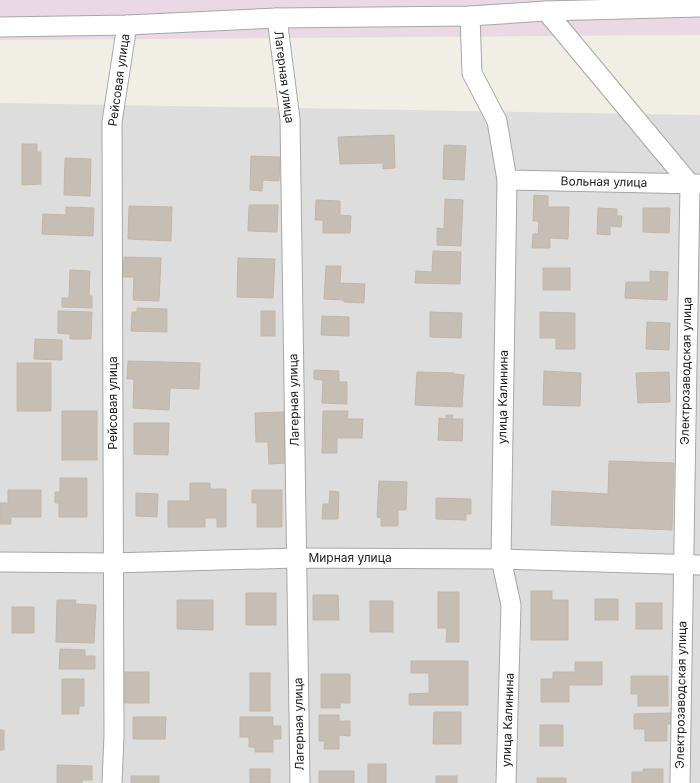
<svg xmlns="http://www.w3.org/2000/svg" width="700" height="783" font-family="Inter,sans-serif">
<rect width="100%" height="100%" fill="#f1eee6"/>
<!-- residential -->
<polygon fill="#dedddd" points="0,103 700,115 700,783 0,783"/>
<!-- industrial -->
<polygon fill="#ead8e5" points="0,0 700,0 700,35 0,40"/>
<!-- building -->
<g fill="#c6beb5" stroke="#c3b6a7">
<polygon points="394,135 395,168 383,169 383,163 340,164 338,137"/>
<polygon points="22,144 37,144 37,152 41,152 41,184 22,185"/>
<polygon points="444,145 466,146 464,180 443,179"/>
<polygon points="251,156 280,157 279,181 263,180 262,191 250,190"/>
<polygon points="65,158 91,159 90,196 64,195"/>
<polygon points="534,195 548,196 548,207 569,207 568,239 550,238 550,248 532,248 533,234 538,234 539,221 533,221"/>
<polygon points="445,199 463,200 461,246 437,245 437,228 444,229"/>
<polygon points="316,200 340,201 340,215 351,216 350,233 323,233 323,220 315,220"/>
<polygon points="249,205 278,205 277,232 248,231"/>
<polygon points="129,206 172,207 171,241 128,239"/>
<polygon points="66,207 94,208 93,236 42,234 43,214 66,215"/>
<polygon points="598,208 617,209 617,216 622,216 621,227 610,226 610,235 597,234"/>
<polygon points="643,208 670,208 669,233 643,232"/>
<polygon points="433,251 461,252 460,284 415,283 416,271 432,272"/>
<polygon points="124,257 161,258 159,301 133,300 134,277 123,277"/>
<polygon points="238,258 275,259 273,298 237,297"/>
<polygon points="326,266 341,266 340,283 365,284 364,303 344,302 344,300 324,299"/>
<rect x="543" y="268" width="27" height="22"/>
<polygon points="70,270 90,271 89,296 92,296 92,308 62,307 62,298 69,298"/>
<polygon points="650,271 668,272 667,300 625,298 626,282 650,282"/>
<polygon points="137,308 167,309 167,332 131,331 132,312 137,312"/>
<polygon points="58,311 92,312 91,339 70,339 70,334 58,333"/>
<rect x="261" y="311" width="14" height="25"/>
<polygon points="430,312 462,313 461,338 430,337"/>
<polygon points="540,312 575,313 575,349 556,349 556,338 540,338"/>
<polygon points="322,316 349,317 349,336 321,335"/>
<polygon points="647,322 670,323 669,350 646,349"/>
<polygon points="35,339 62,340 62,360 34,359"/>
<polygon points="128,361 200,363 199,389 170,388 169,410 133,408 134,379 127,379"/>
<rect x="17" y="363" width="34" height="48"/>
<polygon points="314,370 339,371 339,382 347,382 347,404 322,403 323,380 314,379"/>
<polygon points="544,371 581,373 580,406 543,405"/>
<polygon points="417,372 454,373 454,374 464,375 462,407 415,405"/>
<polygon points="669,372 670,402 638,403 636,373"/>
<rect x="62" y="411" width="35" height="49"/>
<polygon points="323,411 348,411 347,419 363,419 362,438 337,438 337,453 322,453"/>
<polygon points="284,412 286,463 269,464 268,442 256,442 255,413"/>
<polygon points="446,415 453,415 452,419 463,419 462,441 438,440 439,418 446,419"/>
<polygon points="134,423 169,423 168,455 134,454"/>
<polygon points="609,461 674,463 672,530 551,525 552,491 608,494"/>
<polygon points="60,478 87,478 87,517 59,517 59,503 55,503 55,492 60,492"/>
<polygon points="379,481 407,482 406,510 398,510 398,526 381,526 381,518 377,517"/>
<polygon points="190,483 210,483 210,489 226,489 226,527 217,527 217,518 205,518 205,527 168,527 168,501 190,501"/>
<polygon points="8,490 41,490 41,517 11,517 11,524 0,524 0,503 8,503"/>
<polygon points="252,490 282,490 282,527 257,527 257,503 252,503"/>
<polygon points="330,491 339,492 338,519 322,519 323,504 329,504"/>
<polygon points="136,493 158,494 157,517 136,516"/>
<polygon points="436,498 471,499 471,514 466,514 466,520 436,519"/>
<polygon points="531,591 552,591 552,600 568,600 568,640 531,640"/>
<polygon points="438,592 459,592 459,642 446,642 447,628 438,628"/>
<rect x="246" y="593" width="30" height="32"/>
<polygon points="313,595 338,595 339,620 313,620"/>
<rect x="595" y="599" width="23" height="21"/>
<polygon points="57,600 76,600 75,604 96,605 94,643 56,642"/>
<polygon points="177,600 213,600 213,630 177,629"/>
<rect x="370" y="601" width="23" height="31"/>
<rect x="636" y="603" width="26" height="26"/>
<rect x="12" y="607" width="22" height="26"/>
<polygon points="60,649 85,650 85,656 95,656 95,669 59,669"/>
<polygon points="411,661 468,661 468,705 409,705 409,694 429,693 429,673 411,673"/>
<polygon points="575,662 602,662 602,685 569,685 569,702 541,702 541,679 553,679 553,672 575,672"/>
<rect x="124" y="672" width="25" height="31"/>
<rect x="250" y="673" width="20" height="38"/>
<polygon points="321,674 350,674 350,703 340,703 340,708 321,708"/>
<polygon points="631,676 668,676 668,706 638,706 638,694 631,694"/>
<polygon points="62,679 84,679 84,706 79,706 79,714 62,714"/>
<polygon points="434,712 461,712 461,744 433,744"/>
<polygon points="671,713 671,724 667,724 667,741 645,741 645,729 634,729 634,714"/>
<polygon points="319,715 339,715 339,721 350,721 350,736 339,735 339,749 324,749 325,741 319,741"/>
<polygon points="133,717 166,717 165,739 133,739"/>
<polygon points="240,717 273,717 273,726 281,726 281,739 273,739 273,752 255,752 255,747 249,747 249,737 240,737"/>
<rect x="540" y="725" width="23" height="21"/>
<rect x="0" y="730" width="4" height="20"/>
<rect x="368" y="764" width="18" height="19"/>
<polygon points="57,765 92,766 92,780 82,780 82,783 57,783"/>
<rect x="250" y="769" width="20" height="14"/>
<polygon points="643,769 663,769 663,783 632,783 632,772 643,772"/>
<rect x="319" y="771" width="35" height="12"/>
<rect x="131" y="776" width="28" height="7"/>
<rect x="436" y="776" width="21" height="7"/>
<rect x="537" y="778" width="29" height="5"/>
</g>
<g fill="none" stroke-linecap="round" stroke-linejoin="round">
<defs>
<g id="minor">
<polyline points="546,11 690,184 680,783"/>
<polyline points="470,16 472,73 497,121 507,180 501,559 511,605 506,783"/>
<polyline points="277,18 290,119 300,783"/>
<polyline points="0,27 127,25 277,18 470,16 546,11 700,7"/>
<polyline points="507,180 698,184"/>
<polyline points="0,562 113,563 296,558 501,559 700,565"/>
<polyline points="112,783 114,736 112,122 127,25"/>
</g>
</defs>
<!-- minor casing -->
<use href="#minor" stroke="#a7a7a7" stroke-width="21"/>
<!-- minor -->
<use href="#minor" stroke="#fff" stroke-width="19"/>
</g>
<g text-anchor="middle" stroke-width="3" stroke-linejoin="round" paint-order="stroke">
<!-- street labels -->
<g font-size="12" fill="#202020" stroke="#fff">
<text transform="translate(284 77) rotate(83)" y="4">Лагерная улица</text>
<text transform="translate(119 80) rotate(-82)" y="4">Рейсовая улица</text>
<text transform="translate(604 182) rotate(1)" y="4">Вольная улица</text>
<text transform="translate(686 371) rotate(-89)" y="4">Электрозаводская улица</text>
<text transform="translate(503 397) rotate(-89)" y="4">улица Калинина</text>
<text transform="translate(294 400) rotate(-91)" y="4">Лагерная улица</text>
<text transform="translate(113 403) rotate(-90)" y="4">Рейсовая улица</text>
<text x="350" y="562">Мирная улица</text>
<text transform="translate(681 695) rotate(-89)" y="4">Электрозаводская улица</text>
<text transform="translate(508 720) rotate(-88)" y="4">улица Калинина</text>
<text transform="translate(299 724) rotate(-91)" y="4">Лагерная улица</text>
</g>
</g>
</svg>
